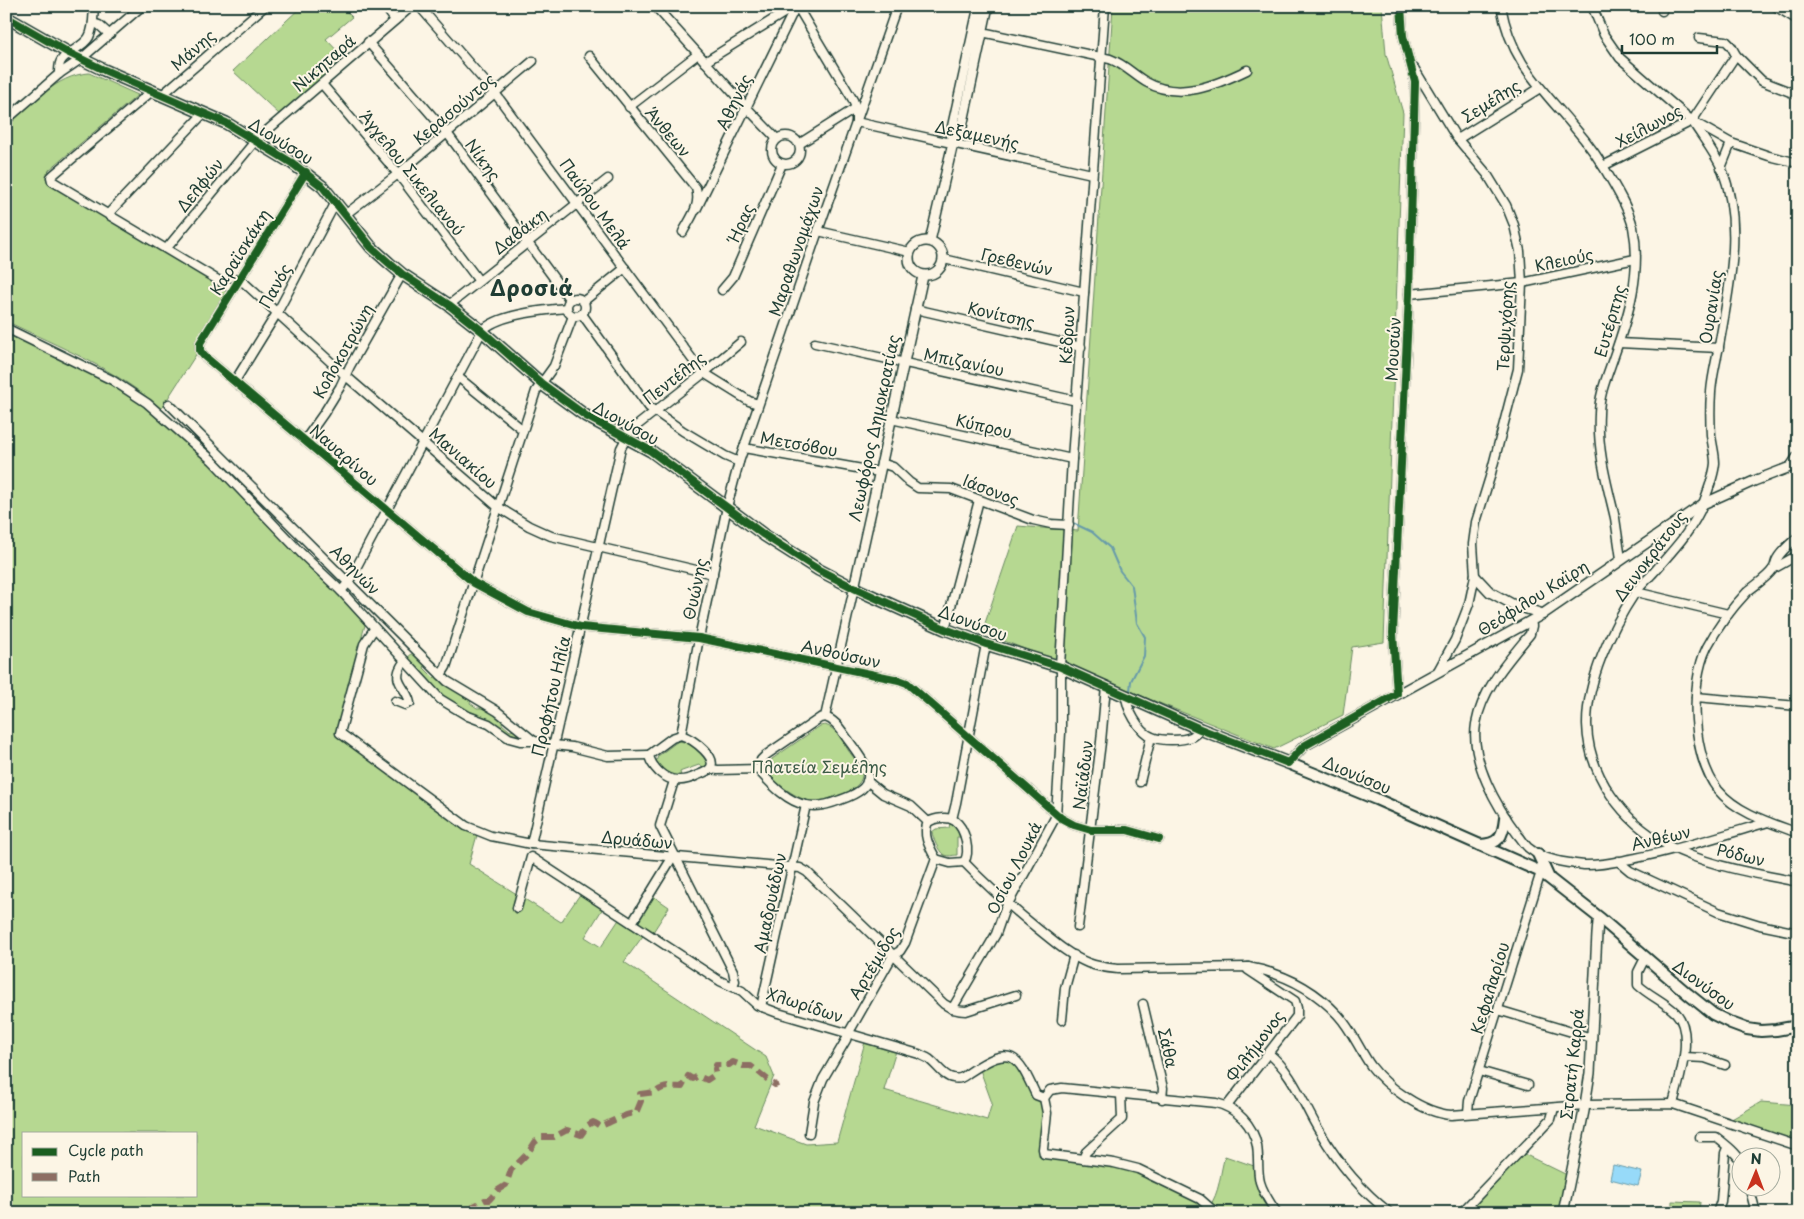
<svg xmlns="http://www.w3.org/2000/svg" width="1804" height="1219" font-family="'Playpen Sans',sans-serif">
<rect width="100%" height="100%" fill="#fcf5e5"/>
<filter id="ink" filterUnits="userSpaceOnUse"><feTurbulence type="fractalNoise" baseFrequency=".02" numOctaves="2"/><feDisplacementMap in="SourceGraphic" scale="10" xChannelSelector="R" yChannelSelector="G"/><feConvolveMatrix kernelMatrix="1 2 1 2 8 2 1 2 1" color-interpolation-filters="sRGB"/></filter>
<g filter="url(#ink)">
<!-- green -->
<g fill="#b6d891" stroke="#6a8a62" fill-rule="evenodd">
<polygon points="302,6 341,6 352,17 326,39 344,58 280,115 233,71"/>
<polygon points="1113,6 1382,6 1386,54 1403,113 1384,642 1352,647 1343,715 1274,749 982,632 1018,526 1078,531"/>
<path d="M89,73L138,95L49,170L46,178L49,185L142,237L228,291L196,347L197,353L161,409C117,369 59,347 6,321V126C31,105 56,75 89,73Z"/>
<path d="M6,329L90,370L139,399L191,441L334,587L365,625L336,734L453,822L464,830L477,835L469,864L561,922L581,893L603,908L585,937L601,947L620,918L632,926L653,896L669,907L653,932L648,929L624,962L766,1057L774,1076L754,1125L806,1144L837,1142L865,1042L896,1051L884,1090L987,1120L992,1103L979,1067L1007,1058L1016,1062L1042,1101L1045,1116L1039,1148L1041,1155L1045,1158L1078,1160L1099,1165H1113L1139,1172L1148,1180L1183,1194L1208,1209C1221,1190 1219,1176 1225,1156L1254,1166L1257,1184L1273,1213H6ZM24,1133H196V1195H24Z"/>
<polygon points="414,652 426,664 424,668 434,678 437,675 449,686 471,700 470,703 477,708 482,708 484,706 502,718 502,724 510,731 516,730 523,737 509,733 487,718 469,712 444,698 407,658"/>
<path d="M825,725C836,728 842,740 848,750C852,756 861,765 862,772C865,792 825,802 810,801C800,800 774,783 770,774C769,771 769,769 768,766L772,759L820,726Z"/>
<path d="M678,741C693,742 701,753 708,764L703,768L699,765L682,771L680,772L681,776L671,777L656,762L658,756Z"/>
<path d="M950,823L954,824L960,837H957V855C953,855 948,857 944,855C938,851 933,838 932,832L936,829L949,828Z"/>
<polygon points="1761,1102 1798,1105 1798,1143 1730,1120"/>
<polygon points="1524,1154 1567,1175 1560,1213 1468,1213"/>
<polygon points="1672,1201 1700,1202 1699,1213 1672,1213"/>
</g>
<!-- water -->
<polygon fill="#97daf9" stroke="#679baa" points="1613,1165 1642,1172 1638,1186 1610,1179"/>
<g fill="none" stroke-linecap="round" stroke-linejoin="round">
<!-- stream -->
<polyline stroke="#679baa" stroke-width="2" points="1073,523 1092,532 1110,548 1120,571 1132,586 1137,623 1145,637 1144,656 1131,681 1130,691"/>
<defs>
<g id="minor">
<polyline points="389,6 389,12 395,20"/>
<polyline points="419,6 495,93 698,367 704,373 749,401 758,404"/>
<polyline points="655,6 747,108 777,139"/>
<polyline points="797,6 853,100 856,108 856,122 1092,174"/>
<path d="M1501,6C1511,62 1540,86 1574,127C1589,144 1602,163 1613,183C1621,197 1629,211 1633,227C1642,272 1629,314 1614,356C1608,374 1599,394 1599,414C1597,450 1607,484 1615,518C1617,532 1619,546 1621,559"/>
<polyline points="1592,6 1604,35 1620,58 1692,121 1731,143 1769,156 1798,163"/>
<polyline points="1775,6 1798,20"/>
<polyline points="1662,11 1663,6"/>
<polyline points="93,23 99,25 109,34"/>
<path d="M977,31L1110,59C1124,64 1134,75 1146,82C1179,101 1216,85 1247,70"/>
<polyline points="1699,38 1726,41 1731,46 1736,55 1762,81 1798,95"/>
<polyline points="368,42 447,133 570,300"/>
<path d="M589,56L696,188C701,206 691,217 683,232"/>
<polyline points="705,62 795,6"/>
<polyline points="1414,68 1456,137 1487,174 1506,205 1514,225 1520,251 1522,283 1518,369 1490,477 1476,522 1473,544 1475,576 1469,604 1455,640 1438,671"/>
<path d="M59,74C59,71 59,66 60,63C63,53 83,48 89,37C94,28 93,16 94,6"/>
<polyline points="322,84 398,174 479,281"/>
<polyline points="152,91 53,175 51,177 52,181 233,289"/>
<polyline points="162,95 265,6"/>
<polyline points="629,107 698,54"/>
<polyline points="6,120 59,74 81,59 142,6"/>
<path d="M1692,121C1702,137 1715,153 1722,169C1744,226 1729,288 1719,346C1716,362 1712,377 1711,392C1710,407 1710,420 1711,435C1712,444 1715,454 1715,463C1714,476 1708,491 1703,504C1692,531 1673,550 1654,572C1648,579 1640,586 1635,593C1611,629 1587,680 1587,724C1588,775 1623,822 1667,845C1707,866 1754,873 1798,882"/>
<circle cx="786" cy="150" r="14"/>
<polyline points="1458,139 1540,88"/>
<polyline points="799,144 856,108"/>
<polyline points="1603,166 1692,121 1736,55"/>
<polyline points="1721,168 1731,143"/>
<polyline points="306,172 200,343 200,351 204,356 474,583 528,612 581,627 699,638 899,680 907,683 1061,818 1074,825 1091,830 1127,830 1159,839"/>
<polyline points="696,210 796,6"/>
<polyline points="109,213 204,113"/>
<polyline points="346,214 398,174 533,61"/>
<polyline points="818,231 910,252"/>
<polyline points="167,248 256,140 412,6"/>
<polyline points="944,259 1084,292"/>
<polyline points="239,278 346,376 498,507 529,526 551,536 713,574"/>
<polyline points="722,290 733,277 782,164"/>
<polyline points="1409,294 1522,283 1635,259"/>
<circle cx="576" cy="307" r="9"/>
<polyline points="584,301 625,268"/>
<polyline points="449,305 608,179"/>
<path d="M567,308C544,310 498,314 482,331L348,583L341,591L440,699L468,716L489,724L509,738L520,741H534L554,745L572,747L608,756L649,755"/>
<polyline points="915,309 1081,347"/>
<polyline points="582,314 649,407 683,431 725,456 739,462"/>
<polyline points="6,328 112,380 147,403 212,460 302,554 341,591"/>
<polyline points="815,343 1077,401"/>
<polyline points="1619,343 1719,348"/>
<polyline points="458,377 523,430"/>
<polyline points="235,381 277,313 336,202"/>
<polyline points="169,404 447,681 497,711 534,741"/>
<polyline points="891,419 1072,459"/>
<polyline points="305,440 324,413 340,387 350,366 402,274"/>
<polyline points="744,448 879,472"/>
<polyline points="881,463 893,467 909,482 918,488 951,489 1033,520 1051,524 1069,525"/>
<polyline points="1790,467 1798,455"/>
<path d="M1798,537C1791,543 1781,551 1777,559C1775,562 1775,567 1773,569C1767,578 1755,585 1747,592C1732,608 1717,628 1707,647C1689,684 1692,757 1718,790C1737,813 1771,823 1798,833"/>
<polyline points="1773,569 1798,555"/>
<polyline points="1636,592 1728,614"/>
<path d="M1531,621L1532,626L1530,634C1508,661 1482,689 1476,724C1470,761 1497,807 1518,835C1522,839 1525,846 1530,849C1543,860 1567,863 1584,865C1601,866 1619,861 1636,858C1681,849 1724,835 1768,822"/>
<path d="M374,629L364,644L340,733L466,826L491,836L531,844L800,868L807,872L944,1004C952,1009 957,1011 966,1011L1016,995"/>
<polyline points="945,629 979,500"/>
<polyline points="1060,666 1072,459 1105,6"/>
<polyline points="441,675 446,667 536,391 554,366 573,316"/>
<polyline points="1397,694 1393,633 1409,294 1415,82 1403,36 1401,6"/>
<path d="M1126,695C1126,708 1139,732 1152,737C1161,741 1182,741 1191,737C1195,735 1198,732 1200,729"/>
<polyline points="1696,697 1798,706"/>
<path d="M395,701L405,705L410,703C407,686 389,682 404,662"/>
<path d="M825,717C836,720 842,732 849,741C869,769 883,786 840,800C830,804 818,808 806,805C788,802 772,785 760,772L761,760L766,755L820,718Z"/>
<polyline points="825,717 854,588"/>
<polyline points="681,735 699,638 727,507 739,462 818,231 897,6"/>
<path d="M681,735C690,738 697,743 704,750C708,754 714,760 711,767C709,771 703,773 698,775C684,782 671,783 659,772C654,767 650,762 649,755L672,738Z"/>
<polyline points="710,769 718,770 760,769"/>
<polyline points="674,781 660,826 733,971 735,981 733,985"/>
<polyline points="867,781 883,794 911,806 928,822"/>
<polyline points="1140,782 1151,737"/>
<polyline points="952,819 956,803 986,644"/>
<path d="M928,822C935,818 948,816 955,821C965,828 971,852 964,862"/>
<path d="M928,822C922,835 930,848 936,859L950,863L964,862"/>
<polyline points="531,844 621,448 630,431 704,373 741,342"/>
<polyline points="1618,861 1630,871 1718,912 1760,925 1798,933"/>
<path d="M964,862C987,886 1012,908 1038,929C1053,941 1070,956 1088,963C1098,967 1108,968 1118,969L1248,967C1282,973 1314,989 1338,1015C1352,1030 1359,1049 1371,1066C1387,1087 1423,1113 1451,1115L1585,1105L1673,1104L1798,1146"/>
<path d="M517,908L531,857L720,981L742,991L757,1005L778,1013L919,1054C922,1056 926,1057 929,1059C937,1065 944,1077 953,1078C961,1080 964,1076 970,1072C1012,1044 1017,1054 1036,1095L1044,1098"/>
<polyline points="632,923 672,858"/>
<polyline points="1078,927 1101,742 1106,686"/>
<path d="M1645,958L1638,972V985C1650,996 1665,1002 1676,1013C1695,1033 1679,1080 1673,1104"/>
<polyline points="1143,1004 1163,1088 1162,1099"/>
<polyline points="761,1007 806,805"/>
<polyline points="952,1009 996,934 1004,911 1056,816 1061,733 1061,667"/>
<polyline points="1498,1010 1592,1038"/>
<polyline points="1062,1020 1065,988 1074,955"/>
<path d="M1268,1053C1294,1073 1303,1105 1320,1132C1338,1163 1362,1191 1390,1213"/>
<polyline points="1684,1057 1705,1058 1725,1065"/>
<polyline points="1479,1071 1528,1085"/>
<path d="M1044,1098L1050,1090L1062,1088L1216,1103C1237,1108 1253,1125 1257,1146C1259,1158 1257,1170 1260,1182C1263,1193 1270,1203 1277,1213"/>
<polyline points="1044,1098 1047,1113 1043,1149 1044,1154 1114,1163 1138,1169 1200,1199 1216,1213"/>
<polyline points="1227,1106 1297,1016 1297,1008 1295,1001 1248,970 1248,967"/>
<polyline points="1468,1112 1469,1101 1541,872"/>
<polyline points="809,1133 814,1102 823,1079 846,1040 848,1034 893,955 900,951 905,943 936,859"/>
<path d="M1700,1137H1716C1725,1144 1737,1153 1742,1163"/>
<polyline points="1083,1159 1086,1152 1122,1119 1121,1094"/>
<polyline points="1749,1186 1756,1213"/>
<polyline points="1461,1213 1551,1119 1554,1108"/>
<polyline points="1717,1213 1721,1201 1725,1153 1727,1148"/>
</g>
<g id="tertiary">
<polyline points="979,6 951,133 953,143 960,136 988,6"/>
<circle cx="926" cy="258" r="17"/>
<polyline points="930,241 953,143"/>
<polyline points="1475,576 1490,592 1514,605 1543,614"/>
<polyline points="854,588 923,276"/>
<polyline points="1288,763 1304,746 1543,614 1703,504 1754,481 1798,464"/>
<polyline points="1563,1213 1584,1111 1590,1073 1597,934 1598,922 1601,919"/>
</g>
<g id="secondary">
<polyline points="6,17 69,53 104,70 226,123 292,163 323,187 371,247 389,263 402,274 449,305 482,331 542,384 586,416 651,451 764,535 819,570 854,588 945,629 986,644 1061,667 1200,729 1288,763 1376,799 1541,872 1601,919 1688,994 1713,1014 1731,1023 1747,1029 1761,1031 1776,1030 1798,1026"/>
<path d="M1480,845C1499,844 1503,837 1505,818"/>
<polyline points="1538,854 1548,876"/>
</g>
</defs>
<!-- minor casing -->
<use href="#minor" stroke="#1f3d34" stroke-width="11"/>
<!-- tertiary casing -->
<use href="#tertiary" stroke="#1f3d34" stroke-width="12"/>
<!-- secondary casing -->
<use href="#secondary" stroke="#1f3d34" stroke-width="14"/>
<!-- minor -->
<use href="#minor" stroke="#fcf5e5" stroke-width="8"/>
<!-- tertiary -->
<use href="#tertiary" stroke="#fcf5e5" stroke-width="9"/>
<!-- secondary -->
<use href="#secondary" stroke="#fcf5e5" stroke-width="10"/>
<!-- quiet -->
<g stroke="#8d6e63" stroke-width="6" stroke-dasharray="12 6" stroke-linecap="butt">
<polyline points="444,1213 448,1213"/>
<path d="M474,1213V1206L485,1200H489L498,1190L506,1185L511,1170L528,1153L535,1142L542,1137H554L567,1130L581,1135L588,1125L593,1122C596,1123 598,1125 600,1126C605,1126 624,1113 636,1113L641,1101L640,1094L656,1092C664,1085 673,1087 682,1087L688,1076L693,1079L698,1076L707,1080L716,1074L715,1069L716,1065H729L733,1062L743,1066H751L772,1083L775,1085L778,1084"/>
</g>
<defs>
<g id="cycleway">
<polyline points="6,17 69,53 104,70 226,123 292,163 323,187 371,247 389,263 402,274 449,305 482,331 542,384 586,416 651,451 764,535 819,570 854,588 945,629 986,644 1061,667 1200,729 1288,763 1304,746 1397,694 1393,633 1409,294 1415,82 1403,36 1401,6"/>
<polyline points="306,172 200,343 200,351 204,356 474,583 528,612 581,627 699,638 899,680 907,683 1061,818 1074,825 1091,830 1127,830 1159,839"/>
</g>
</defs>
<!-- cycleway casing -->
<use href="#cycleway" stroke="#fcf5e5" stroke-width="11"/>
<!-- cycleway -->
<use href="#cycleway" stroke="#1b5e20" stroke-width="8"/>
</g>
</g>
<g text-anchor="middle" stroke-width="4" stroke-linejoin="round" paint-order="stroke">
<!-- street labels -->
<g font-size="16" fill="#1f3d34" stroke="#fcf5e5">
<text transform="translate(193 50) rotate(-41)" y="6">Μάνης</text>
<text transform="translate(324 63) rotate(-41)" y="6">Νικηταρά</text>
<text transform="translate(1491 101) rotate(-32)" y="6">Σεμέλης</text>
<text transform="translate(734 102) rotate(-64)" y="6">Αθηνάς</text>
<text transform="translate(454 109) rotate(-40)" y="6">Κερασούντος</text>
<text transform="translate(1649 126) rotate(-28)" y="6">Χείλωνος</text>
<text transform="translate(668 132) rotate(50)" y="6">Άνθεων</text>
<text transform="translate(977 135) rotate(12)" y="6">Δεξαμενής</text>
<text transform="translate(281 141) rotate(32)" y="6">Διονύσου</text>
<text transform="translate(483 160) rotate(54)" y="6">Νίκης</text>
<text transform="translate(412 173) rotate(51)" y="6">Άγγελου Σικελιανού</text>
<text transform="translate(200 185) rotate(-51)" y="6">Δελφών</text>
<text transform="translate(595 204) rotate(54)" y="6">Παύλου Μελά</text>
<text transform="translate(741 223) rotate(-66)" y="6">Ήρας</text>
<text transform="translate(520 231) rotate(-38)" y="6">Δαβάκη</text>
<text transform="translate(796 251) rotate(-71)" y="6">Μαραθωνομάχων</text>
<text transform="translate(240 252) rotate(-58)" y="6">Καραϊσκάκη</text>
<text transform="translate(1564 260) rotate(-12)" y="6">Κλειούς</text>
<text transform="translate(1017 262) rotate(13)" y="6">Γρεβενών</text>
<text transform="translate(275 286) rotate(-61)" y="6">Πανός</text>
<text transform="translate(1711 307) rotate(-81)" y="6">Ουρανίας</text>
<text transform="translate(1001 315) rotate(13)" y="6">Κονίτσης</text>
<text transform="translate(1610 321) rotate(-74)" y="6">Ευτέρπης</text>
<text transform="translate(1505 326) rotate(-87)" y="6">Τερψιχόρης</text>
<text transform="translate(1067 335) rotate(-87)" y="6">Κέδρων</text>
<text transform="translate(1393 349) rotate(-87)" y="6">Μουσών</text>
<text transform="translate(343 351) rotate(-61)" y="6">Κολοκοτρώνη</text>
<text transform="translate(964 362) rotate(12)" y="6">Μπιζανίου</text>
<text transform="translate(674 378) rotate(-38)" y="6">Πεντέλης</text>
<text transform="translate(626 423) rotate(29)" y="6">Διονύσου</text>
<text transform="translate(984 426) rotate(13)" y="6">Κύπρου</text>
<text transform="translate(874 428) rotate(-78)" y="6">Λεωφόρος Δημοκρατίας</text>
<text transform="translate(799 444) rotate(10)" y="6">Μετσόβου</text>
<text transform="translate(344 455) rotate(41)" y="6">Ναυαρίνου</text>
<text transform="translate(463 458) rotate(41)" y="6">Μανιακίου</text>
<text transform="translate(991 490) rotate(21)" y="6">Ιάσονος</text>
<text transform="translate(1650 556) rotate(-53)" y="6">Δεινοκράτους</text>
<text transform="translate(355 570) rotate(45)" y="6">Αθηνών</text>
<text transform="translate(695 589) rotate(-78)" y="6">Θυώνης</text>
<text transform="translate(1533 598) rotate(-32)" y="6">Θεόφιλου Καϊρη</text>
<text transform="translate(973 623) rotate(21)" y="6">Διονύσου</text>
<text transform="translate(841 654) rotate(12)" y="6">Ανθούσων</text>
<text transform="translate(551 696) rotate(-77)" y="6">Προφήτου Ηλία</text>
<text transform="translate(1083 775) rotate(-83)" y="6">Ναϊάδων</text>
<text transform="translate(1357 775) rotate(23)" y="6">Διονύσου</text>
<text transform="translate(1661 838) rotate(-13)" y="6">Ανθέων</text>
<text transform="translate(637 840) rotate(5)" y="6">Δρυάδων</text>
<text transform="translate(1741 855) rotate(14)" y="6">Ρόδων</text>
<text transform="translate(1014 868) rotate(-63)" y="6">Οσίου Λουκά</text>
<text transform="translate(770 903) rotate(-78)" y="6">Αμαδρυάδων</text>
<text transform="translate(874 963) rotate(-59)" y="6">Αρτέμιδος</text>
<text transform="translate(1704 985) rotate(36)" y="6">Διονύσου</text>
<text transform="translate(1490 988) rotate(-73)" y="6">Κεφαλαρίου</text>
<text transform="translate(805 1005) rotate(18)" y="6">Χλωρίδων</text>
<text transform="translate(1255 1046) rotate(-53)" y="6">Φιλήμονος</text>
<text transform="translate(1168 1048) rotate(77)" y="6">Σάθα</text>
<text transform="translate(1572 1064) rotate(-84)" y="6">Στρατή Καρρά</text>
</g>
<!-- park labels -->
<g font-size="16" fill="#3d5c47" stroke="#fcf5e5">
<text x="819" y="773">Πλατεία Σεμέλης</text>
</g>
<!-- district labels -->
<g font-size="21" font-weight="bold" letter-spacing="1" fill="#1f3d34" stroke="#fcf5e5">
<text x="532" y="296">Δροσιά</text>
</g>
</g>
<!-- margin -->
<rect width="1804" height="1219" fill="none" stroke="#fcf5e5" stroke-width="25"/>
<rect x="12" y="12" width="1779" height="1194" fill="none" stroke="#1f3d34" stroke-width="2" filter="url(#ink)"/>
<!-- legend -->
<rect x="22" y="1132" width="175" height="65" fill="#fcf5e5" stroke="#a4ab9e"/>
<rect x="32" y="1148" width="25" height="8" fill="#1b5e20" stroke="#a4ab9e"/>
<text x="68" y="1156" font-size="15" fill="#1f3d34">Cycle path</text>
<rect x="32" y="1173" width="25" height="8" fill="#8d6e63" stroke="#a4ab9e"/>
<text x="68" y="1182" font-size="15" fill="#1f3d34">Path</text>
<!-- north arrow -->
<g transform="translate(1756 1172) rotate(1)"><circle r="24" fill="#fcf5e5" stroke="#a4ab9e"/>
<path d="M0-4L9 19L0 12L-9 19Z" fill="#c8321e"/>
<text y="-8" font-size="14" font-weight="bold" text-anchor="middle" fill="#1f3d34">N</text>
</g>
<!-- scale -->
<path d="M1622 45v8h95v-8" fill="none" stroke="#1f3d34" stroke-width="2.5"/>
<text x="1629" y="45" font-size="15" fill="#1f3d34" stroke="#fcf5e5" stroke-width="4" paint-order="stroke">100 m</text>
</svg>
